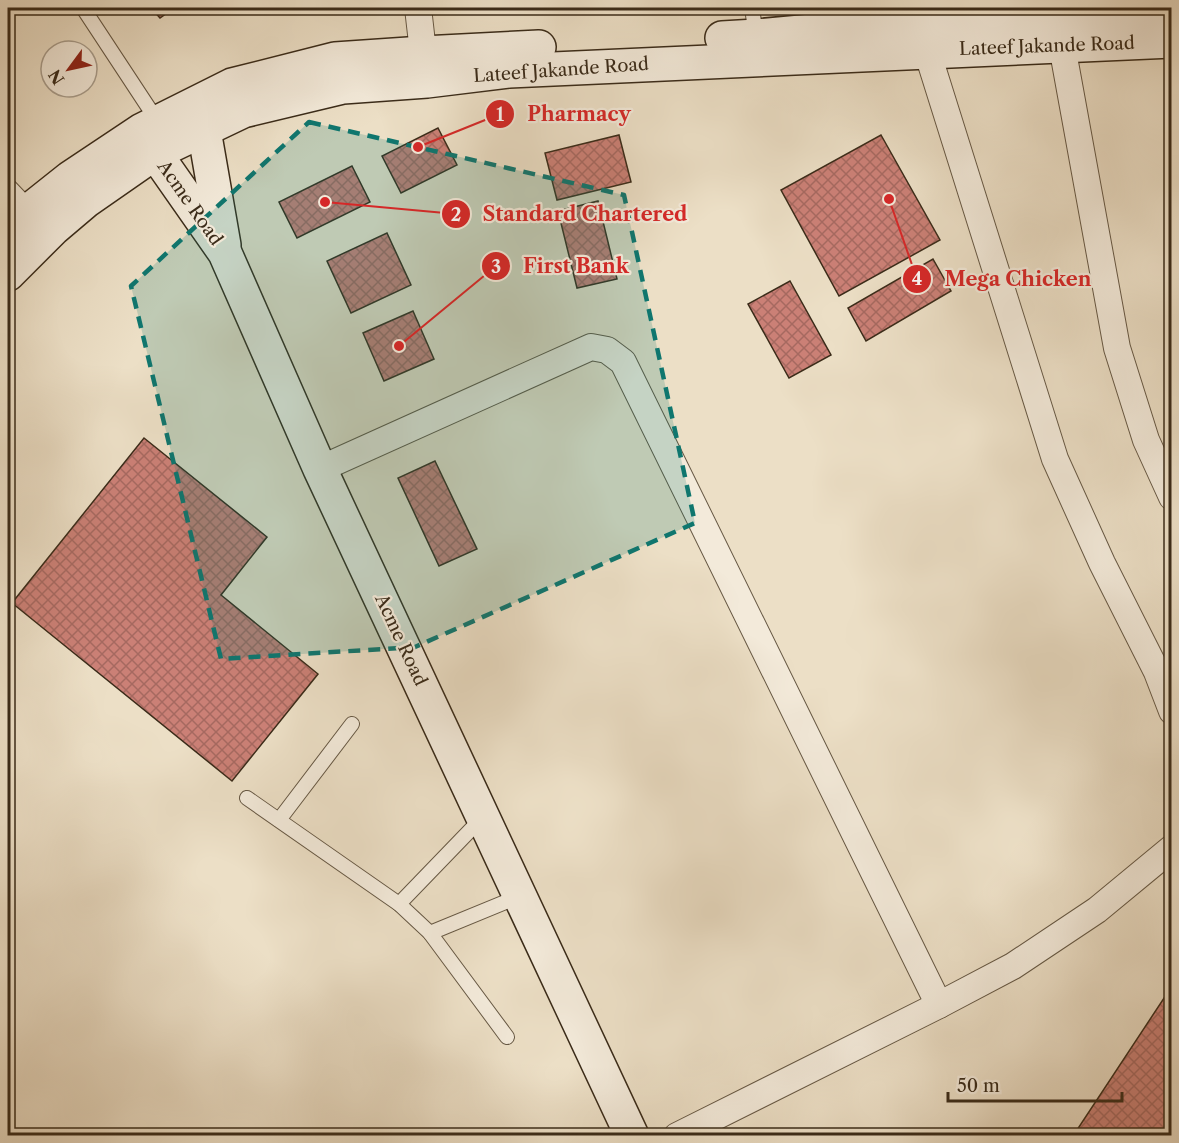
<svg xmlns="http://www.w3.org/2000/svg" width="1179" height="1143" font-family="'Libre Caslon Text',serif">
<defs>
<pattern id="building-cross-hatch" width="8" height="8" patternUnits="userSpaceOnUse" patternTransform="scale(1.5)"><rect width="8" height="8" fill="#cb8076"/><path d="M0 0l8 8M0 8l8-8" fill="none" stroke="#a66960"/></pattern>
</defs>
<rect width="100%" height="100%" fill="#ecdfc6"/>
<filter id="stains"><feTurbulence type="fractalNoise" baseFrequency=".00333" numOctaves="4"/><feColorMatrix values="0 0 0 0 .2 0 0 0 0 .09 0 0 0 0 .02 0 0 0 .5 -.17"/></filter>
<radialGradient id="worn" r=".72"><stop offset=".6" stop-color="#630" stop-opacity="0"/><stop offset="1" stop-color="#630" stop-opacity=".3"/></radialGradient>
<!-- building -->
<g fill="url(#building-cross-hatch)" stroke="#3a2b19" stroke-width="1.5">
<polygon points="151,8 174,8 160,18"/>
<polygon points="438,128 457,165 401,193 382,156"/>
<polygon points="619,135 631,182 557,200 545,153"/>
<polygon points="881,135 940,240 839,296 781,190"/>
<polygon points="352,166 370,202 297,238 279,202"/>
<polygon points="598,201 617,279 577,288 558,211"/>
<polygon points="387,233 411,285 351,313 327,261"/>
<polygon points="933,259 951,291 866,341 848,308"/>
<polygon points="790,281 831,355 789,378 748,304"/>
<polygon points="413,311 434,359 384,381 363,333"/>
<polygon points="144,438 267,537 221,595 318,674 232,781 12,603"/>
<polygon points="435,461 477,549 439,566 398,478"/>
<polygon points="1172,986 1172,1136 1073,1136"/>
</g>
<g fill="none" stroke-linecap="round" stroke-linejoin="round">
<defs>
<g id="lane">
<polyline points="83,8 158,122"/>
<polyline points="752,8 756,36"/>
<polyline points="8,185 31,209"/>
<polyline points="247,798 399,904 430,933 507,1037"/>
<polyline points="279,820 352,724"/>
<polyline points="399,904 482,818"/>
<polyline points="430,933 520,896"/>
</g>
<g id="street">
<polyline points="418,8 425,69"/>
<polyline points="1062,46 1117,348 1146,440 1172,497"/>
<polyline points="927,51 1055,459 1102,563 1157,672 1172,711"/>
<polyline points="320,469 591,347 607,350 623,362 939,1005"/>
<polyline points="677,1136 939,1005 1013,966 1097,910 1172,848"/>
</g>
<g id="secondary">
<polyline points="722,38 756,36 919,21 1172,16"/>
<polyline points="194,112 204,130 224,245"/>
<polyline points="145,136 155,153 225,253 320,469 632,1136"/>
<polyline points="8,232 31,209 70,178 142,130 232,85 335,59 423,53 539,47"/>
<polyline points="8,274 53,229 86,201 155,153 243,111 343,87 427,81 509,71 1172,41"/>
</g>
</defs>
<!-- lane casing -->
<use href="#lane" stroke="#665844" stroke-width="16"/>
<!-- street casing -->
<use href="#street" stroke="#665844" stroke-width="28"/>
<!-- secondary casing -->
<use href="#secondary" stroke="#3a2b19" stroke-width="36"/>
<!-- lane -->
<use href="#lane" stroke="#f3eada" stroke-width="14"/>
<!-- street -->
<use href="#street" stroke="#f3eada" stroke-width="26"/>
<!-- secondary -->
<use href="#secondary" stroke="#f3eada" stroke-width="33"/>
</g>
<!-- marked area -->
<path fill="#0f766e" fill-opacity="0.2" stroke="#0f766e" stroke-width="4.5" stroke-dasharray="12 8" stroke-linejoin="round" d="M309,122L624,195L695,523L415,647L221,659L131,286Z"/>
<g text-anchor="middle" stroke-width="4.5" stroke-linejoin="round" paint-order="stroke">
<!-- street labels -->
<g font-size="18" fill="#3a2b19" stroke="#f3eada">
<text transform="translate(1047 46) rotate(-2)" y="6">Lateef Jakande Road</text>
<text transform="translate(561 70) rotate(-4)" y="6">Lateef Jakande Road</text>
<text transform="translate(190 203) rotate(55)" y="6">Acme Road</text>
<text transform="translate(401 640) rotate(65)" y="6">Acme Road</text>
</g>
</g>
<!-- callouts -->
<path fill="none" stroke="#d62828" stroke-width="2" d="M418 147L500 114M325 202L456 214M399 346L496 266M889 199L917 279"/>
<g fill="#d62828" stroke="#f3eada" stroke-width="2">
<circle cx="418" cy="147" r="6"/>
<circle cx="325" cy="202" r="6"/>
<circle cx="399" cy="346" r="6"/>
<circle cx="889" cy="199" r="6"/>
<circle cx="500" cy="114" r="15"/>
<circle cx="456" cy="214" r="15"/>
<circle cx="496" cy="266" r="15"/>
<circle cx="917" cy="279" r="15"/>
</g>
<g font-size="18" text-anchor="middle" font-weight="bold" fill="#fff">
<text x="500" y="121">1</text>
<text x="456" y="221">2</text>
<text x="496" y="273">3</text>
<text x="917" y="285">4</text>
</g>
<g font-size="20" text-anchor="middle" font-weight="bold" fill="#d62828" stroke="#f3eada" stroke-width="4.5" stroke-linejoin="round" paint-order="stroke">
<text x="579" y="121">Pharmacy</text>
<text x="585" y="221">Standard Chartered</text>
<text x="576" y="273">First Bank</text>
<text x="1018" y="286">Mega Chicken</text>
</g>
<!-- margin -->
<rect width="1179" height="1143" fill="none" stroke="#ecdfc6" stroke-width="30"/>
<rect x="9" y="9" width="1161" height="1125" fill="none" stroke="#3a2b19" stroke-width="3"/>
<rect x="15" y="15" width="1149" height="1113" fill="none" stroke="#3a2b19" stroke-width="1.5"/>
<!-- north arrow -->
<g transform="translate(69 69) rotate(237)"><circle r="28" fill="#f3eada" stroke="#a99e8d" stroke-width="1.5"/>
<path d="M0-4.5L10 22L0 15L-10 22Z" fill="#8f2418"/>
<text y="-9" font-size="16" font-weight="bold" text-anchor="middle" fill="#3a2b19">N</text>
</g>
<!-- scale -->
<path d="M948 1092v9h174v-9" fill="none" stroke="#3a2b19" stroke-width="3"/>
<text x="957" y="1092" font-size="18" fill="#3a2b19" stroke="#f3eada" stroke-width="4.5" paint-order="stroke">50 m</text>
<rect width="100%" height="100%" filter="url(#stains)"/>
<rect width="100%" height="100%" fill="url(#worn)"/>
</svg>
